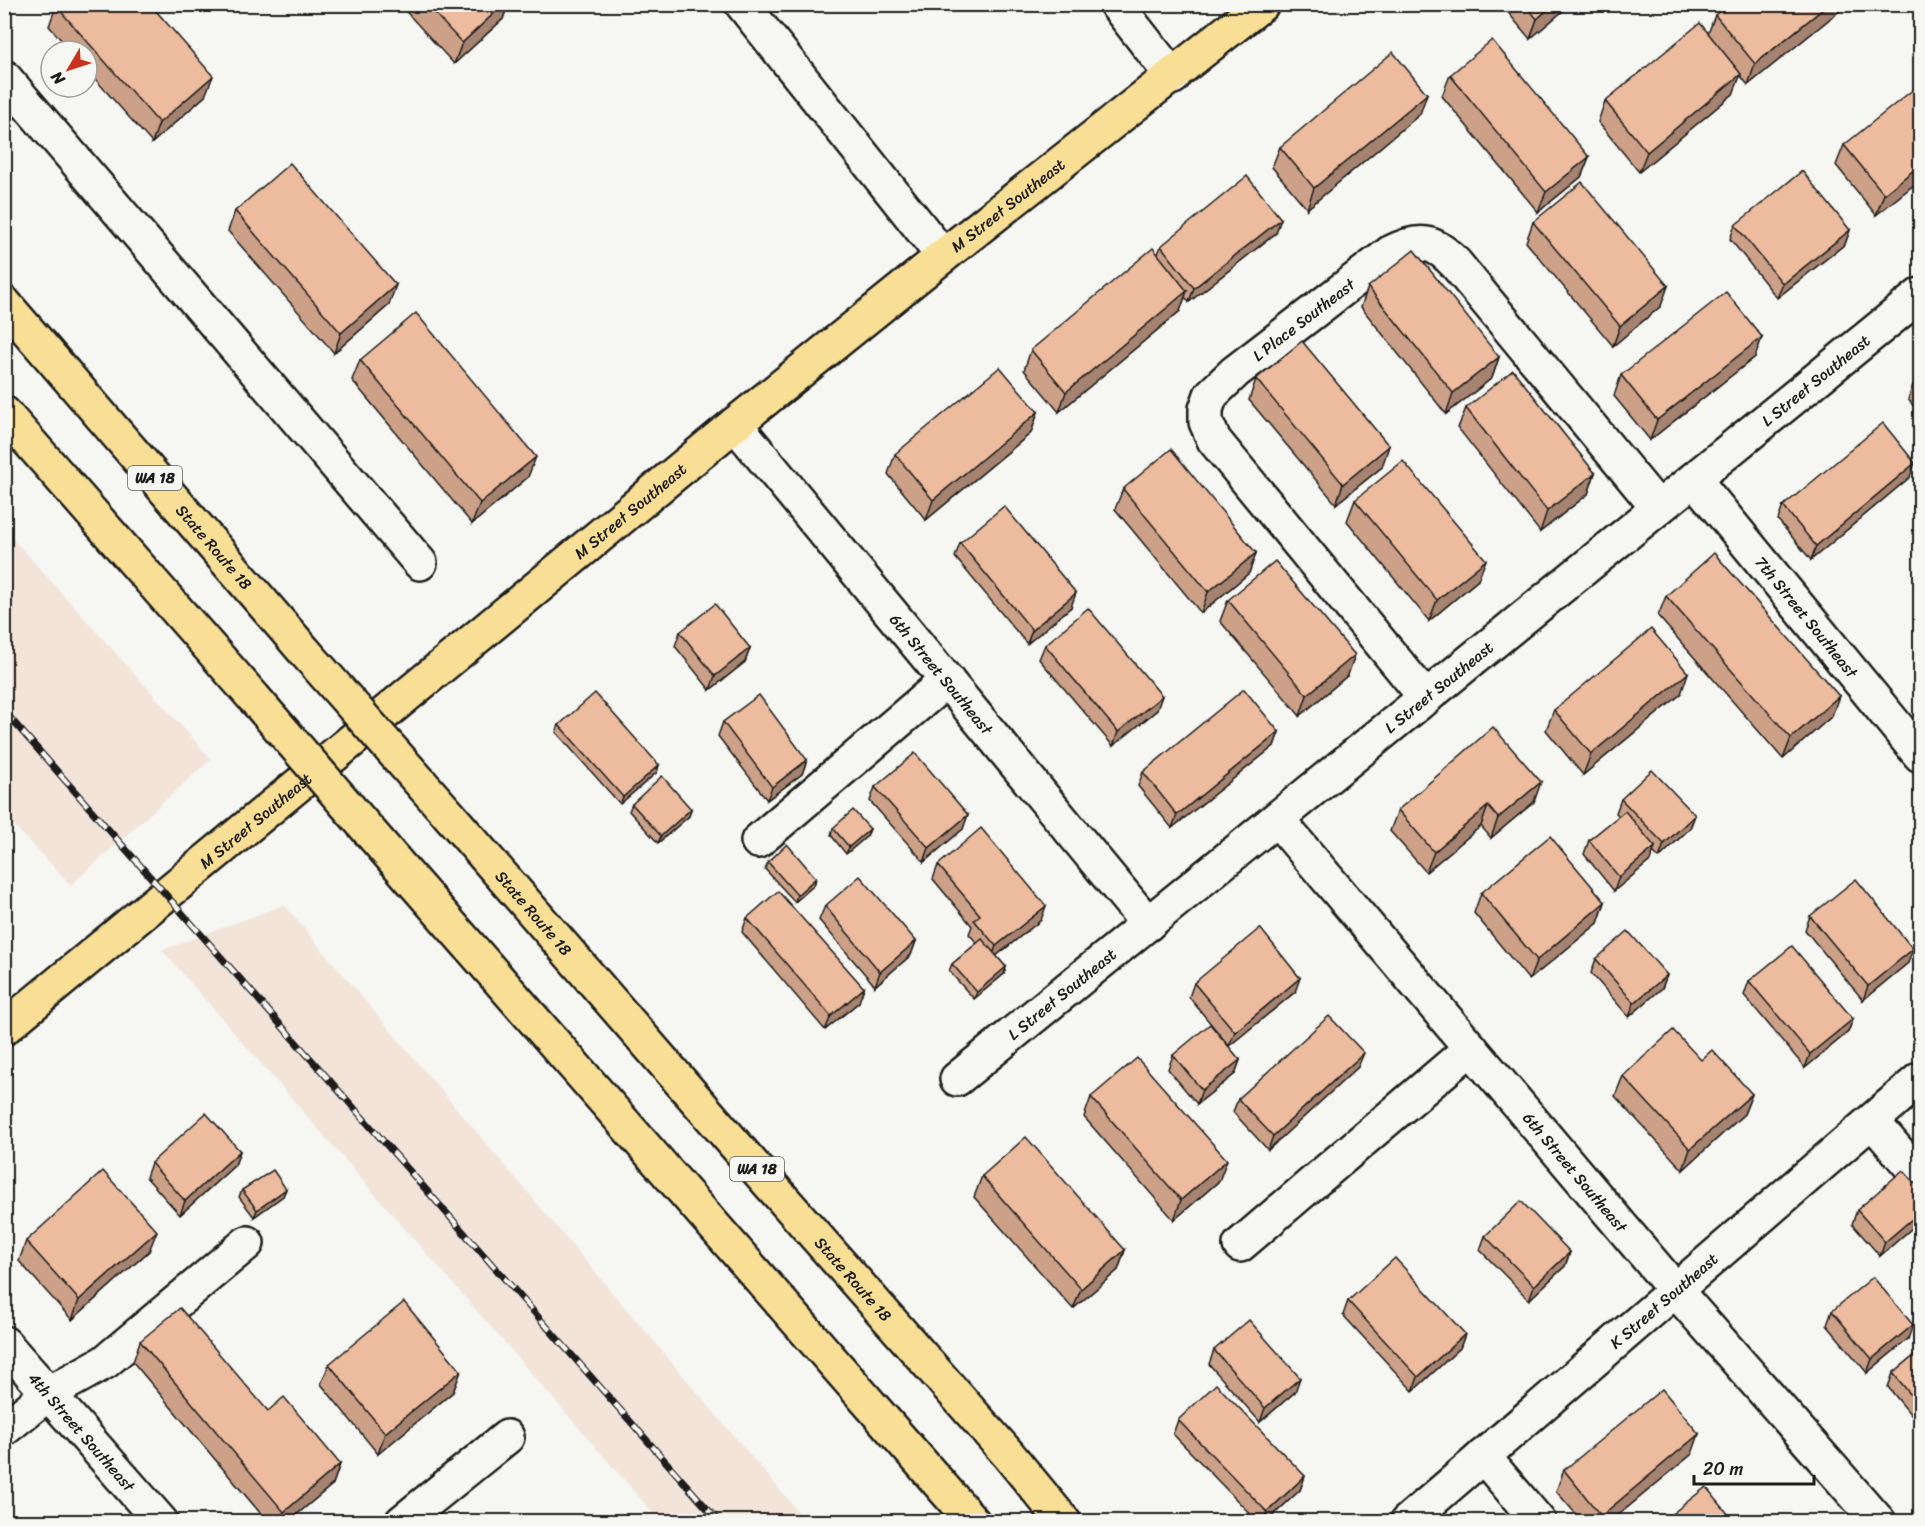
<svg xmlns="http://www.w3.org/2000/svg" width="1925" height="1526" font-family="Sriracha,sans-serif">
<rect width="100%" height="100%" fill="#f6f6f2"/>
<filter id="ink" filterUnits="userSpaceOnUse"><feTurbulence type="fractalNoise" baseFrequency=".0167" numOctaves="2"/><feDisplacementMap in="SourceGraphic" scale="12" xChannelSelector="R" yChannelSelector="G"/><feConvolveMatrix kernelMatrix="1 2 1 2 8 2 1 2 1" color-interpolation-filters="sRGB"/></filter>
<g filter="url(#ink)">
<!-- built -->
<g fill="#f3e4d9">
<polygon points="4,529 211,759 71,885 5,816"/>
<polygon points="284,905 806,1521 660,1521 162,950"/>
</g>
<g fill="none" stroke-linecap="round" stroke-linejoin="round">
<defs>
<g id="minor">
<polyline points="742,4 943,256"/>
<polyline points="1116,4 1173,77"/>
<polyline points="4,77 420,563"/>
<path id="s1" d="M735,424L1148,924"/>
<path id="s2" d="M1694,479L1920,755"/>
<path id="s3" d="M1426,698L1214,440L1206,422V409L1211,395L1235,372L1390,253C1419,238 1434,240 1456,264L1658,508"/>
<path id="s4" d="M1277,819L1676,1291L1879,1522"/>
<polyline points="758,841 947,680"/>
<path id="s5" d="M957,1079L1920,295"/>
<polyline points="1872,1121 1920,1177"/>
<polyline points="1240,1245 1471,1048"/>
<path id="s6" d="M4,1343L161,1522"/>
<polyline points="4,1429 49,1393 105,1362 247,1243"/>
<polyline points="1483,1456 1539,1522"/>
<polyline points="402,1522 507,1437"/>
<path id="s7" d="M1407,1522L1920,1079"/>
</g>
<g id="major">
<path id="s8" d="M4,1028L735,424L943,256L1262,4"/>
</g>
<g id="highway">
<path id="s9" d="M4,303L305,652"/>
<polyline points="4,413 254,698"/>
<path id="s10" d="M450,816L745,1156L1008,1454L1064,1522"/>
<polyline points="395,861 973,1522"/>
</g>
</defs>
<!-- minor casing -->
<use href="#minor" stroke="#1c1c1c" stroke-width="38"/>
<!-- major casing -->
<use href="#major" stroke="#1c1c1c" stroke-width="38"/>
<!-- highway casing -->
<use href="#highway" stroke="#1c1c1c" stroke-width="38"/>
<!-- minor -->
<use href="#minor" stroke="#f6f6f2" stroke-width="33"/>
<!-- major -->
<use href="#major" stroke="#f9df96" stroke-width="33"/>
<!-- highway -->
<use href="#highway" stroke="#f9df96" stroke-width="33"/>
<defs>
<polyline id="rail" points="4,711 719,1522"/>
</defs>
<!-- rail casing -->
<use href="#rail" stroke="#1c1c1c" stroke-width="7"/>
<!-- rail -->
<use href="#rail" stroke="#f6f6f2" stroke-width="4.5" stroke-dasharray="14" stroke-linecap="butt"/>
<defs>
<g id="highway-bridge">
<polyline points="305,652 450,816"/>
<polyline points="254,698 395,861"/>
</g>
</defs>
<!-- highway-bridge casing -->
<use href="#highway-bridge" stroke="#1c1c1c" stroke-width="38" stroke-linecap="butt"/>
<!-- highway-bridge -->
<use href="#highway-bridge" stroke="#f9df96" stroke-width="33"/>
</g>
<!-- wall -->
<g fill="#cca188" stroke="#1c1c1c" stroke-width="1.5">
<polygon points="399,4 508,4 503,19 454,64"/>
<polygon points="1501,4 1571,4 1530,39"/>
<polygon points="56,6 205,96 152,143 87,70 87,51 71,51 49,26"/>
<polygon points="1843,8 1748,85 1740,75 1733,94 1639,172 1598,122 1605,101 1708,34 1715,15"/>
<polygon points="1450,75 1589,157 1581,177 1538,212 1442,96"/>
<polygon points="1420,114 1307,209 1272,167 1280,147"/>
<polygon points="1844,145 1920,180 1876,215 1836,165"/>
<polygon points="235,211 389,305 334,353 228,231"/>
<polygon points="1533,222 1661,306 1613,346 1526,242"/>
<polygon points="1735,225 1850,230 1845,244 1777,298 1730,239"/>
<polygon points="1276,233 1189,302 1185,297 1180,311 1059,412 1024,370 1031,350 1158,254 1161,246"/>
<polygon points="1368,287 1499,357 1492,378 1446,414 1361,307"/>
<polygon points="1762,337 1755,357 1650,440 1614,396 1621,375"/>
<polygon points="360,360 528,477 472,524 352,380"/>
<polygon points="1920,378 1920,414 1908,399 1913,385"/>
<polygon points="1256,379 1382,467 1336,504 1249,400"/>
<polygon points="1466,408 1595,473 1588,494 1540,532 1458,428"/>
<polygon points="1038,412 1031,433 926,520 888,474 895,454"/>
<polygon points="1910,477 1811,560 1778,520 1783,506"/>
<polygon points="1123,489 1256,553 1249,573 1201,613 1115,509"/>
<polygon points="1355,500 1478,580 1429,621 1347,521"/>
<polygon points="960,543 1071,607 1027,644 955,557"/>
<polygon points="1666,596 1832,716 1783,759 1658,616"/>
<polygon points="1228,600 1348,675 1300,716 1220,621"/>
<polygon points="680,632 750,648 745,662 710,690 675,646"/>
<polygon points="1045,645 1157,710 1113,746 1039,659"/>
<polygon points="1681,694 1583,775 1546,730 1554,710"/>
<polygon points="723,722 807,760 802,774 767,800 718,736"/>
<polygon points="559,725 659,765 657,772 620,804 556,732"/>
<polygon points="1279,732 1274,746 1172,828 1138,786 1143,772"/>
<polygon points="875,787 963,829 924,862 870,801"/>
<polygon points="1621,799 1695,815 1690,828 1659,858 1653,852 1650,861 1614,891 1584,854 1589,840 1619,816 1616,813"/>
<polygon points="1534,802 1491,838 1481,826 1426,872 1390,831 1398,810"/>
<polygon points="632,804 691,809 689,816 658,843 629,811"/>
<polygon points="1920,823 1920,843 1915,837"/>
<polygon points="833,828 870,829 867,836 846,854 831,835"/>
<polygon points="768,862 816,878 814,885 795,902 765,869"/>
<polygon points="938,865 1041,920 996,956 1006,967 1004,974 974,999 949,971 952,964 977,943 969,934 972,926 933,879"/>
<polygon points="1481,893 1605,902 1598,923 1529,980 1474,913"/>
<polygon points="825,906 916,941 911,955 875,986 819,920"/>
<polygon points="1810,916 1908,963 1863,1000 1805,930"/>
<polygon points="747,918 859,1002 825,1030 742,932"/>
<polygon points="1596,959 1667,975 1662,988 1629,1017 1591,973"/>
<polygon points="1749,981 1853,1019 1848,1032 1805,1068 1744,995"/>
<polygon points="1194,983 1295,992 1229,1046 1189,997"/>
<polygon points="1173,1055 1240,1060 1235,1074 1197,1104 1168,1069"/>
<polygon points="1701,1060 1752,1094 1744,1114 1683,1170 1615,1096 1623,1076"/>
<polygon points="1358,1067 1268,1150 1233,1112 1238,1099"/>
<polygon points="1091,1097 1219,1181 1174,1220 1084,1117"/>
<polygon points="1920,1134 1920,1150 1917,1145"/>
<polygon points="240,1151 235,1165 180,1215 146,1177 151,1163"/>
<polygon points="982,1176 1125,1250 1118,1270 1073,1309 974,1197"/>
<polygon points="286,1189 283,1196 254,1217 239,1197 242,1190"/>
<polygon points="1920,1189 1920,1221 1880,1256 1852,1224 1857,1210"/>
<polygon points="1485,1236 1570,1252 1565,1266 1529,1300 1480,1250"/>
<polygon points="26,1241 149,1251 72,1320 19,1261"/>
<polygon points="1348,1301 1465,1334 1460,1348 1413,1391 1343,1315"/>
<polygon points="1832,1311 1908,1339 1867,1373 1827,1325"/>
<polygon points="140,1341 268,1411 340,1464 333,1484 289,1521 267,1521 133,1362"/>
<polygon points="1214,1350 1295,1392 1260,1422 1209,1364"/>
<polygon points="1920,1351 1920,1426 1888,1387 1893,1373"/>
<polygon points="329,1364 461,1371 453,1392 378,1454 321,1384"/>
<polygon points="1178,1420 1305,1476 1300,1490 1267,1521 1257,1521 1173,1434"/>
<polygon points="1692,1454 1611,1521 1582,1521 1556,1491 1564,1470"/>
</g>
<!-- shaded-wall -->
<g fill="#a6836f" stroke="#1c1c1c" stroke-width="1.5">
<polygon points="504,4 508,4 503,19 454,64 462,43"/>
<polygon points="1554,4 1571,4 1530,39 1537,19"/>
<polygon points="1829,4 1844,4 1843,8 1748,85 1755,64"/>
<polygon points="1741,74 1733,94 1639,172 1647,152"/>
<polygon points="213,76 205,96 152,143 159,123"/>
<polygon points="1427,94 1420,114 1307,209 1314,188"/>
<polygon points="1589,157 1581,177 1538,212 1546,192"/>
<polygon points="1920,165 1920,180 1876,215 1884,194"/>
<polygon points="1281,219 1276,233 1189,302 1194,288"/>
<polygon points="1850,230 1845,244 1777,298 1783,284"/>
<polygon points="396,285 389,305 334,353 341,333"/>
<polygon points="1668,286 1661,306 1613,346 1620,326"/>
<polygon points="1187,291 1180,311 1059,412 1066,392"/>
<polygon points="1762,337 1755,357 1650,440 1657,420"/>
<polygon points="1499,357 1492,378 1446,414 1453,393"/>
<polygon points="1038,412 1031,433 926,520 933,500"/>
<polygon points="1389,446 1382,467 1336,504 1343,484"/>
<polygon points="536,457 528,477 472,524 480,503"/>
<polygon points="1915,463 1910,477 1811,560 1816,546"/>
<polygon points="1595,473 1588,494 1540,532 1547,511"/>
<polygon points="1256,553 1249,573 1201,613 1208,592"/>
<polygon points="1486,560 1478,580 1429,621 1437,600"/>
<polygon points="1076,593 1071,607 1027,644 1032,630"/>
<polygon points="750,648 745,662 710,690 715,676"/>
<polygon points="1355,655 1348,675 1300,716 1307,695"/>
<polygon points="1688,673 1681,694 1583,775 1591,754"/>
<polygon points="1162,696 1157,710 1113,746 1118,732"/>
<polygon points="1839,696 1832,716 1783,759 1791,738"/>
<polygon points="1279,732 1274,746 1172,828 1177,815"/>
<polygon points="807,760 802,774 767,800 772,787"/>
<polygon points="659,765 657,772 620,804 623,797"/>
<polygon points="1541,782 1534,802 1491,838 1498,818"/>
<polygon points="1488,806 1481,826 1426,872 1434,852"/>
<polygon points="691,809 689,816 658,843 661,836"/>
<polygon points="968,815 963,829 924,862 929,848"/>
<polygon points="1695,815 1690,828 1659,858 1664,844"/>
<polygon points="870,829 867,836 846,854 849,847"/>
<polygon points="1655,847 1650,861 1614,891 1619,877"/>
<polygon points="816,878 814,885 795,902 797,895"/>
<polygon points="1605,902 1598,923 1529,980 1537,960"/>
<polygon points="1046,906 1041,920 991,960 996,946"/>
<polygon points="916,941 911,955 875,986 880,972"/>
<polygon points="1913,949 1908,963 1863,1000 1868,986"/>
<polygon points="1006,967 1004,974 974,999 977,992"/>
<polygon points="1667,975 1662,988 1629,1017 1634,1003"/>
<polygon points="1300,978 1295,992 1229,1046 1235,1032"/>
<polygon points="864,988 859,1002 825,1030 831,1016"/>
<polygon points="1853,1019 1848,1032 1805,1068 1810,1054"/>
<polygon points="1364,1053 1358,1067 1268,1150 1273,1136"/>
<polygon points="1240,1060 1235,1074 1197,1104 1202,1090"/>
<polygon points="1752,1094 1744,1114 1683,1170 1690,1149"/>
<polygon points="240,1151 235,1165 180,1215 185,1201"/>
<polygon points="1227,1160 1219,1181 1174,1220 1181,1200"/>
<polygon points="286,1189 283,1196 254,1217 257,1210"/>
<polygon points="1920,1212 1920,1221 1880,1256 1885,1242"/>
<polygon points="157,1231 149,1251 72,1320 79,1300"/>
<polygon points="1125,1250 1118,1270 1073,1309 1081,1289"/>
<polygon points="1570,1252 1565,1266 1529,1300 1534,1286"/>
<polygon points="1913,1325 1908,1339 1867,1373 1872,1359"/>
<polygon points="1465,1334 1460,1348 1413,1391 1418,1377"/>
<polygon points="461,1371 453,1392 378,1454 385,1433"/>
<polygon points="1300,1378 1295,1392 1260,1422 1265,1408"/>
<polygon points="1699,1434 1692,1454 1611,1521 1599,1521 1601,1516"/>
<polygon points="340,1464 333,1484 289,1521 280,1521 284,1512"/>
<polygon points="1305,1476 1300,1490 1267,1521 1263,1521 1267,1512"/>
</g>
<!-- building -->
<g fill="#edbb9e" stroke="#1c1c1c" stroke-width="1.5">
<polygon points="57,4 150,4 213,76 159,123 56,6"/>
<polygon points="426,4 504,4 462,43"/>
<polygon points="1525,4 1554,4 1537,19"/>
<polygon points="1727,4 1829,4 1755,64 1715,15"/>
<polygon points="1700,23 1741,74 1647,152 1605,101"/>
<polygon points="1492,40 1589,157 1546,192 1450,75"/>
<polygon points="1393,52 1427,94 1314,188 1280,147"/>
<polygon points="1920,84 1920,165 1884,194 1844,145"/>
<polygon points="290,163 396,285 341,333 235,211"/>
<polygon points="1802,171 1850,230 1783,284 1735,225"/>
<polygon points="1247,176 1281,219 1194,288 1161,246"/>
<polygon points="1582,182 1668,286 1620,326 1533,222"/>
<polygon points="1153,248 1187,291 1066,392 1031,350"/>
<polygon points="1414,250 1499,357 1453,393 1368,287"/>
<polygon points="1726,292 1762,337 1657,420 1621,375"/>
<polygon points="416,313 536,457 480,503 360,360"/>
<polygon points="1302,341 1389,446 1343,484 1256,379"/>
<polygon points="1000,367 1038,412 933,500 895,454"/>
<polygon points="1513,370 1595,473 1547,511 1466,408"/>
<polygon points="1920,378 1920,394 1913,385"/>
<polygon points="1883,423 1915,463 1816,546 1783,506"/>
<polygon points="1171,449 1256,553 1208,592 1123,489"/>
<polygon points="1403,461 1486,560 1437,600 1355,500"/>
<polygon points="1004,506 1076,593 1032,630 960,543"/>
<polygon points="1714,553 1839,696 1791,738 1666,596"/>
<polygon points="1275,561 1355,655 1307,695 1228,600"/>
<polygon points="715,604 750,648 715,676 680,632"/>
<polygon points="1088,608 1162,696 1118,732 1045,645"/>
<polygon points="1651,629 1688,673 1591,754 1554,710"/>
<polygon points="1244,689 1279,732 1177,815 1143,772"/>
<polygon points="595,693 659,765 623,797 559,725"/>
<polygon points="759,695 807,760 772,787 723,722"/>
<polygon points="1493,727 1541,782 1498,818 1488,806 1434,852 1398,810"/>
<polygon points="915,753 968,815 929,848 875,787"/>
<polygon points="1652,770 1695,815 1664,844 1621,799"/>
<polygon points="662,776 691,809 661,836 632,804"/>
<polygon points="853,810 870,829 849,847 833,828"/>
<polygon points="1625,811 1655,847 1619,877 1589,840"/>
<polygon points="981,828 1046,906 996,946 974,920 980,915 938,865"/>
<polygon points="1550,836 1605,902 1537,960 1481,893"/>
<polygon points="787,844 816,878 797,895 768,862"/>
<polygon points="860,876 916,941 880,972 825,906"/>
<polygon points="1856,879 1913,949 1868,986 1810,916"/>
<polygon points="778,891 864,988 831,1016 747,918"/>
<polygon points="1260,928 1300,978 1235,1032 1194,983"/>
<polygon points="1628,931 1667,975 1634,1003 1596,959"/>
<polygon points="982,939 1006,967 977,992 952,964"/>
<polygon points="1792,946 1853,1019 1810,1054 1749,981"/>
<polygon points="1329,1016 1364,1053 1273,1136 1238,1099"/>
<polygon points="1210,1024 1240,1060 1202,1090 1173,1055"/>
<polygon points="1673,1030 1701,1060 1712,1050 1752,1094 1690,1149 1623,1076"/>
<polygon points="1137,1058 1227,1160 1181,1200 1091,1097"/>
<polygon points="206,1113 240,1151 185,1201 151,1163"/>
<polygon points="1026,1137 1125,1250 1081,1289 982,1176"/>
<polygon points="273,1170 286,1189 257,1210 242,1190"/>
<polygon points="1903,1170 1920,1189 1920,1212 1885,1242 1857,1210"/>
<polygon points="103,1171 157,1231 79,1300 26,1241"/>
<polygon points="1521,1201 1570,1252 1534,1286 1485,1236"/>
<polygon points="1395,1258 1465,1334 1418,1377 1348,1301"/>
<polygon points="1873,1277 1913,1325 1872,1359 1832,1311"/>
<polygon points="404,1302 461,1371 385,1433 329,1364"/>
<polygon points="180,1308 268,1411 284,1397 340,1464 284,1512 140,1341"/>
<polygon points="1249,1320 1300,1378 1265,1408 1214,1350"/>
<polygon points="1920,1351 1920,1406 1893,1373"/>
<polygon points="1216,1384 1305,1476 1267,1512 1178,1420"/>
<polygon points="1662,1389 1699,1434 1601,1516 1564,1470"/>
<polygon points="1706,1487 1734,1521 1663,1521"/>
</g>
</g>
<g text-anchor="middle" stroke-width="4.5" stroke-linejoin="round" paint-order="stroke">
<!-- shield labels -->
<g fill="#f6f6f2" stroke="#5d5d5c" stroke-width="1.5">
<rect x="128" y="466" width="54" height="24" rx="4.5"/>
<rect x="730" y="1157" width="54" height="24" rx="4.5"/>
</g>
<g font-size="15" font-weight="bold" fill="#1c1c1c">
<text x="155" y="483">WA 18</text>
<text x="757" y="1174">WA 18</text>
</g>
<!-- street labels -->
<g font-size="16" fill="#1c1c1c" stroke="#f6f6f2">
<text dy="6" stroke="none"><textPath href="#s8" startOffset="1298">M Street Southeast</textPath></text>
<text dy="6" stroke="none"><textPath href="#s3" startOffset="501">L Place Southeast</textPath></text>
<text dy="6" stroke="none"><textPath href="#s5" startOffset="1107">L Street Southeast</textPath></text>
<text dy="6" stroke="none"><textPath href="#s8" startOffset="812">M Street Southeast</textPath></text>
<text dy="6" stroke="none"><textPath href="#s9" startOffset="322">State Route 18</textPath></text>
<text dy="6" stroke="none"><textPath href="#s2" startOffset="178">7th Street Southeast</textPath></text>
<text dy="6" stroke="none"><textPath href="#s1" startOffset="324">6th Street Southeast</textPath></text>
<text dy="6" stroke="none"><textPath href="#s5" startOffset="621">L Street Southeast</textPath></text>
<text dy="6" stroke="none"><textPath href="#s8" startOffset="326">M Street Southeast</textPath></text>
<text dy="6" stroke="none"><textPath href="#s10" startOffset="128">State Route 18</textPath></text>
<text dy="6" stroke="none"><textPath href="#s5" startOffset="135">L Street Southeast</textPath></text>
<text dy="6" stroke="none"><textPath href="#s4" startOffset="462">6th Street Southeast</textPath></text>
<text dy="6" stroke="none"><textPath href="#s10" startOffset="614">State Route 18</textPath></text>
<text dy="6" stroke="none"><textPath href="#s7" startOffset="339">K Street Southeast</textPath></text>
<text dy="6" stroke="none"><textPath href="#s6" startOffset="118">4th Street Southeast</textPath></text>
</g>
</g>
<!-- margin -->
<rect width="1925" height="1526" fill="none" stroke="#f6f6f2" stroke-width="24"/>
<rect x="12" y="12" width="1901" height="1502" fill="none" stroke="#1c1c1c" stroke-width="2" filter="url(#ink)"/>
<!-- north arrow -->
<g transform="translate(69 69) rotate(231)"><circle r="28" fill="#f6f6f2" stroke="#9f9f9c" stroke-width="1.5"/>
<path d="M0-4.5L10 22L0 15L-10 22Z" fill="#c8321e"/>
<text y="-9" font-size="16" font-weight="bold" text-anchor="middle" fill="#1c1c1c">N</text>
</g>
<!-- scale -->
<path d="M1694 1475v9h120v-9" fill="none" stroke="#1c1c1c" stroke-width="3"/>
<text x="1703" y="1475" font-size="18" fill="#1c1c1c" stroke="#f6f6f2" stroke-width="4.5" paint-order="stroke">20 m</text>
</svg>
